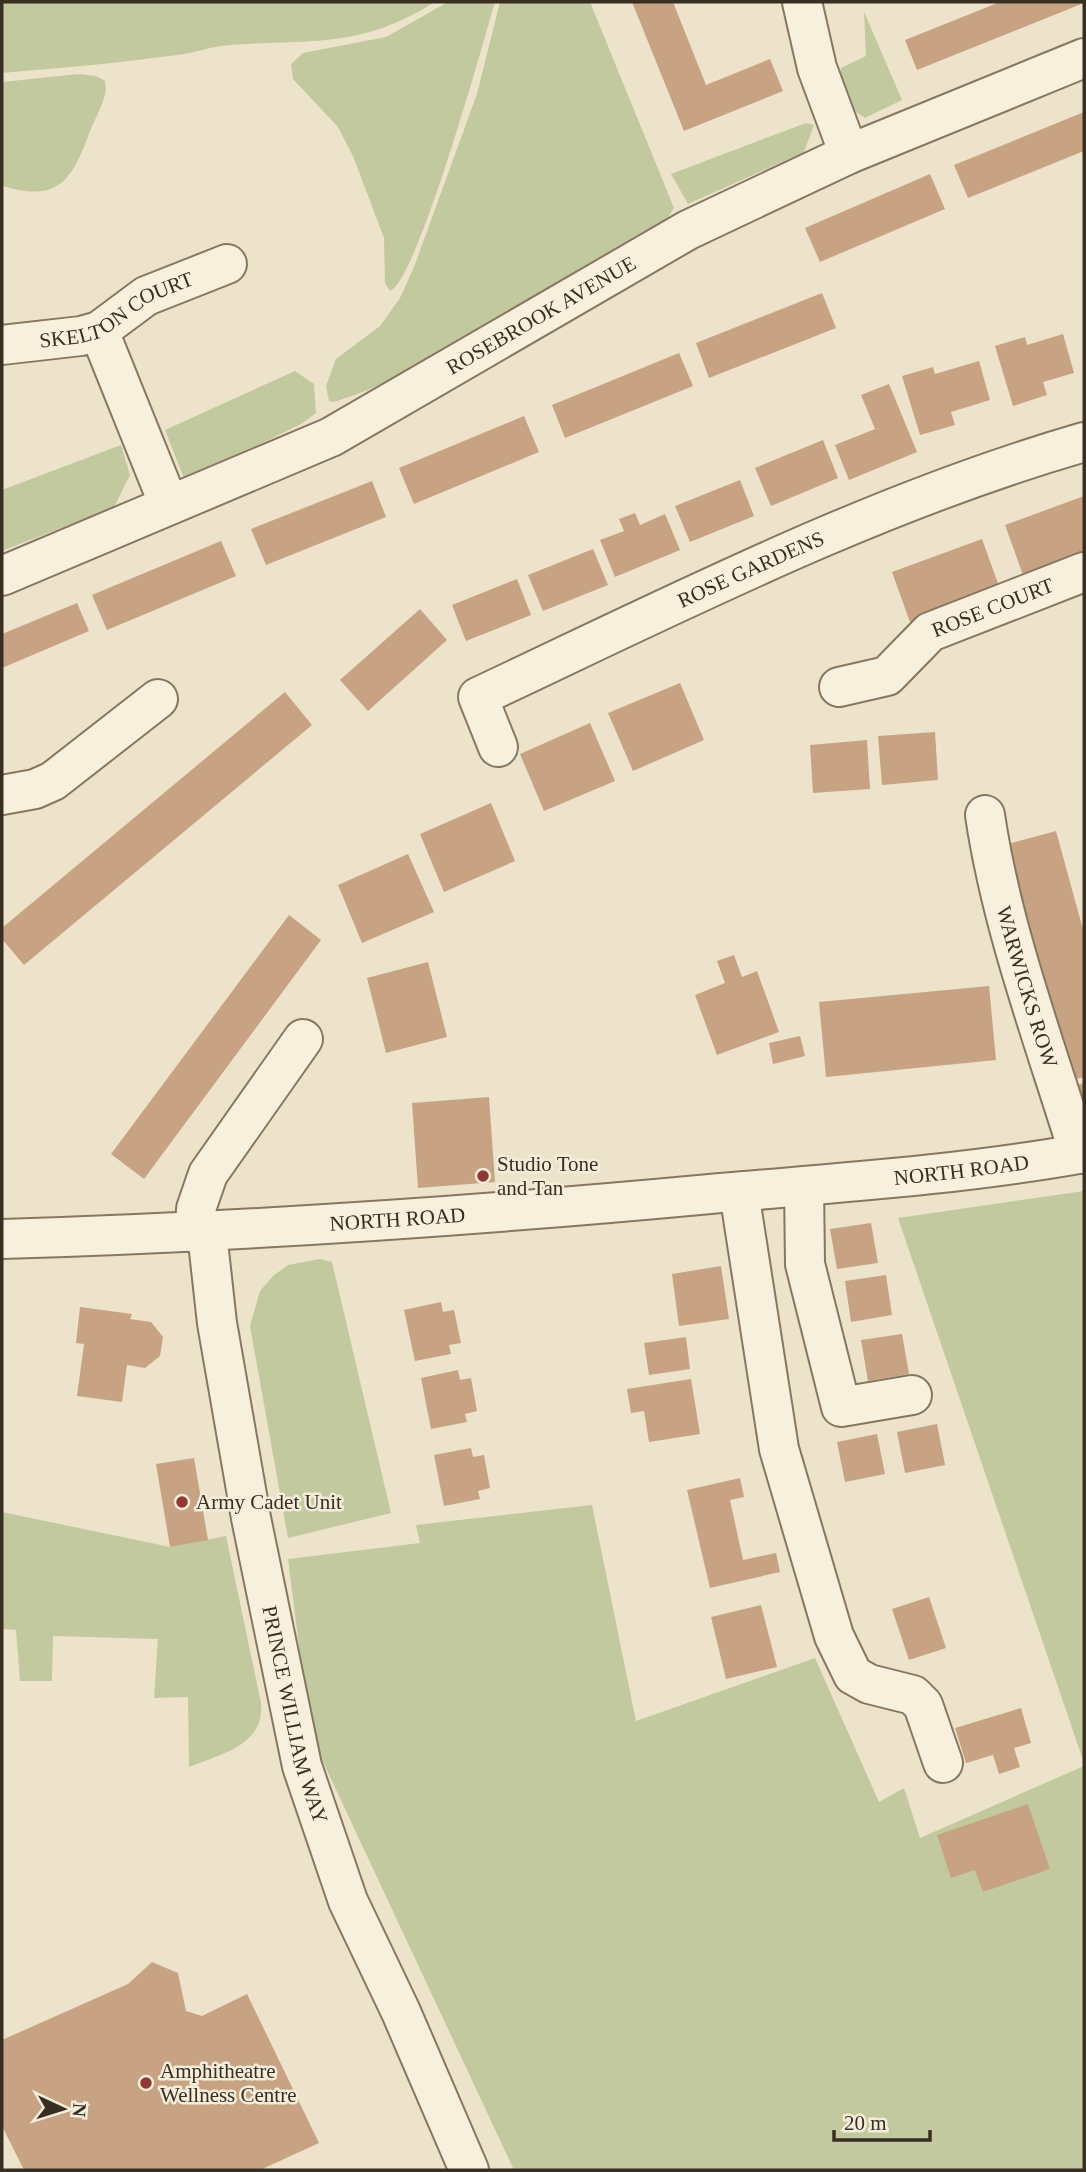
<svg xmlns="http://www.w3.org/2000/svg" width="1086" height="2172" font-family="'Times New Roman',serif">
<rect width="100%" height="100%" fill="#ece3ca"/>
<!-- green -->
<g fill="#c2c99e">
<path d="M2,2H435C360,49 312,39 230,45C212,46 195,53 177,55C119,63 60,68 2,73Z"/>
<path d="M448,2H495C483,43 418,279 390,291L385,283L384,238L353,156L338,127L293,79L291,64L303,53L386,37Z"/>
<path d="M500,2H590L674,208L665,222C619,251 571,275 525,303C459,341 408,379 334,402L329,401L326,386L336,359L380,326L400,298L414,267L477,94Z"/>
<polygon points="864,12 902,100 865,118 856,112 840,72 841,68 866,56"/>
<path d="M78,74L96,76L105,81L106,90C103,105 96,117 90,131C72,180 59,203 3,186L2,82Z"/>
<polygon points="806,123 814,125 804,152 688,204 671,174"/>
<polygon points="295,371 314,384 316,413 301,424 185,481 165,430"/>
<polygon points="121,445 130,475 114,507 2,551 2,490"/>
<polygon points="1084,1191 1084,1763 898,1218"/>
<polygon points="320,1259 332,1262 391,1513 288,1538 250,1326 260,1291 273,1276 288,1265"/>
<polygon points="592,1505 636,1721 815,1658 879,1802 904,1788 920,1838 1084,1766 1084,2170 514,2170 310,1734 288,1559 420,1543 416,1525"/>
<path d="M2,1512L170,1547L226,1536L261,1703C265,1746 220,1754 189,1767L188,1697L154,1698L158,1639L53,1636L52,1681H20L16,1630L2,1629Z"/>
</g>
<!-- building -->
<g fill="#c7a383">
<polygon points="632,2 673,2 706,85 770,59 783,91 684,131"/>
<polygon points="1000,2 1084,3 917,70 905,40"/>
<polygon points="1084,112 1084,151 968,198 954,165"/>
<polygon points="930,174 945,209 820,262 805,228"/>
<polygon points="822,293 836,328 709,378 696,343"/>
<polygon points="1063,334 1074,373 1043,382 1047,395 1013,406 995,346 1025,337 1027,345"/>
<polygon points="679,353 693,386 565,438 552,405"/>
<polygon points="979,361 990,400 951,412 955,425 920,435 902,376 933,367 935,374"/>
<polygon points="889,384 917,452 849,480 835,445 875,429 861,395"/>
<polygon points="524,416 539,452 414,504 399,468"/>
<polygon points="823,440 838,478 771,506 755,468"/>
<polygon points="740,480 754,516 690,542 675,506"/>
<polygon points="372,481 386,517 266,565 251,529"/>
<polygon points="1084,496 1084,553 1023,575 1005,525"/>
<polygon points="635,513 640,525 665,514 680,550 615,577 600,540 624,531 619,519"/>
<polygon points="982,539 1000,589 910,622 892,572"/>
<polygon points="221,541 236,576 107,630 92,595"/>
<polygon points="593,549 608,585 543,611 528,575"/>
<polygon points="517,579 531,615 466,641 452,605"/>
<polygon points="77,603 89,631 2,668 2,634"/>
<polygon points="420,609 447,640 368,711 340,680"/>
<polygon points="680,683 704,740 633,771 608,713"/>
<polygon points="285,692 312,725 24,965 2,939 2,928"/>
<polygon points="590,723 615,781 544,811 520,754"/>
<polygon points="935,732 938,780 882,785 878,736"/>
<polygon points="867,740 870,789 813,793 810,745"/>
<polygon points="491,803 515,861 444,892 420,834"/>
<polygon points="1056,831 1084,933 1084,1077 1068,1081 1004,845"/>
<polygon points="408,854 434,912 362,943 338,885"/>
<polygon points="289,915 321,940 144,1179 111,1154"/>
<polygon points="734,955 742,977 757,971 779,1032 717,1055 695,995 725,983 717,961"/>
<polygon points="428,962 447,1037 386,1053 367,978"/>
<polygon points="989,986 996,1060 826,1077 819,1002"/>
<polygon points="800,1036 805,1056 773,1064 769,1043"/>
<polygon points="1084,1083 1084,1114 1070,1087"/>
<polygon points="489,1097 495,1182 418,1188 412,1103"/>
<polygon points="871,1223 878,1263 837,1269 830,1229"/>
<polygon points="721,1266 729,1319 679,1326 672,1274"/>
<polygon points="886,1275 892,1315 851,1322 845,1281"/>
<polygon points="441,1302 443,1312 454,1310 461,1343 449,1345 451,1354 415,1361 404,1310"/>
<polygon points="80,1307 132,1314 130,1319 151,1322 163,1337 160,1356 145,1368 127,1365 122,1402 77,1396 84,1344 76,1343"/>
<polygon points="902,1334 909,1374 868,1381 861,1340"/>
<polygon points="686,1337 690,1369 649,1375 644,1343"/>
<polygon points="458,1370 460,1380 471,1378 477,1411 465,1414 467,1422 431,1429 421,1378"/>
<polygon points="691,1379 700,1434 649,1442 644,1411 631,1413 627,1389"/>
<polygon points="937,1424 945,1465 905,1473 897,1432"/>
<polygon points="877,1434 885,1474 845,1482 837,1442"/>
<polygon points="471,1448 473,1457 484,1455 490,1488 478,1491 480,1499 444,1506 434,1455"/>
<polygon points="194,1458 208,1540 170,1547 156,1464"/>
<polygon points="740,1478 744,1497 730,1500 743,1560 776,1553 780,1572 710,1588 687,1490"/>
<polygon points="929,1597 946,1648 909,1660 892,1609"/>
<polygon points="761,1605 777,1667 726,1679 711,1617"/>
<polygon points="1021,1708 1031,1743 1014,1748 1020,1767 999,1774 993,1755 966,1763 955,1728"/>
<polygon points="1028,1804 1050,1869 983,1892 975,1870 951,1878 937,1835"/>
<polygon points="152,1962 178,1973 186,2011 202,2016 247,1994 319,2143 260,2170 24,2170 2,2126 2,2040 128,1984"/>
</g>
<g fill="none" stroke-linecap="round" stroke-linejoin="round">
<defs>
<g id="minor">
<polyline points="802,2 817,68 849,154"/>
<polyline points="99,331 169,505"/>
<path id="s1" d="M2,345L81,336L99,331L146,296L227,264"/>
<path id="s2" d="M2,576L331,437L688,230L849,154L1084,58"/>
<path id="s3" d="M839,687L887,676L930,632L1084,572"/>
<path id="s4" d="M498,747L478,697C676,604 873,503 1084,442"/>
<polyline points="2,795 35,789 53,781 158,699"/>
<path id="s5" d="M985,815C1002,930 1045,1043 1079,1154"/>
<polyline points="804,1186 805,1264 841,1407 912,1395"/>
<polyline points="739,1192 779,1449 834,1636 853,1675 869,1684 913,1695 923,1705 943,1763"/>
<polyline points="195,1233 196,1209 208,1174 303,1039"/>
<path id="s6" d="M207,1233L217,1323L251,1518L302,1766L348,1901L401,2012L469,2170"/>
<path id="s7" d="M2,1239C238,1232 474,1216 710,1194C835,1183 961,1175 1084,1153"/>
</g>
</defs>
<!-- minor casing -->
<use href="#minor" stroke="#877760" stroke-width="42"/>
<!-- minor -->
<use href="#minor" stroke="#f7f0dd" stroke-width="38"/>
</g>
<!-- markers -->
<g fill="#923834" stroke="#f4edd9" stroke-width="2.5">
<circle cx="483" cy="1176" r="7"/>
<circle cx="182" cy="1502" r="7"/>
<circle cx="146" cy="2083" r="7"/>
</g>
<g text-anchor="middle" stroke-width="5" stroke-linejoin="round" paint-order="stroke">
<!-- street labels -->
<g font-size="21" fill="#392e22" stroke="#f4edd9">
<text dy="7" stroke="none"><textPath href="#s1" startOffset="122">SKELTON COURT</textPath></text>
<text dy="7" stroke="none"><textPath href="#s2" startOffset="600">ROSEBROOK AVENUE</textPath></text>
<text dy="7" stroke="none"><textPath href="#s4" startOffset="355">ROSE GARDENS</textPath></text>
<text dy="7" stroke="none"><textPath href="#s3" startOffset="178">ROSE COURT</textPath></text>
<text dy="7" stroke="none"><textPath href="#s5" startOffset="177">WARWICKS ROW</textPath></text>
<text dy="7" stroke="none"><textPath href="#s7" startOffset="962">NORTH ROAD</textPath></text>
<text dy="7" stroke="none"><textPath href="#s7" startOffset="396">NORTH ROAD</textPath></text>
<text dy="7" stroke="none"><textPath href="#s6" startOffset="490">PRINCE WILLIAM WAY</textPath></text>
</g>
<!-- poi labels -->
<g font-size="21" fill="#392e22" stroke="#f4edd9" text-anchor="start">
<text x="497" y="1171">Studio Tone<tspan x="497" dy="24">and Tan</tspan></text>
<text x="196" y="1509">Army Cadet Unit</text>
<text x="160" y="2078">Amphitheatre<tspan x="160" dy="24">Wellness Centre</tspan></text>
</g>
</g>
<!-- border -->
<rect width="1086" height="2172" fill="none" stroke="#392e22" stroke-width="7"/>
<!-- north arrow -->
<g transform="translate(63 2109) rotate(94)" stroke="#f4edd9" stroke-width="5" paint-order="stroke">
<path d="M0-5L12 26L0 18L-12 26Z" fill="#392e22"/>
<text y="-10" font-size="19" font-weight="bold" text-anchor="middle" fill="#392e22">N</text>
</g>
<!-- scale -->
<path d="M834 2130v10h96v-10" fill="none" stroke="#392e22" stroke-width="3.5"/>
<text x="844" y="2130" font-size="21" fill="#392e22" stroke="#f4edd9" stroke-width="5" paint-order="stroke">20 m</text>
</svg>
